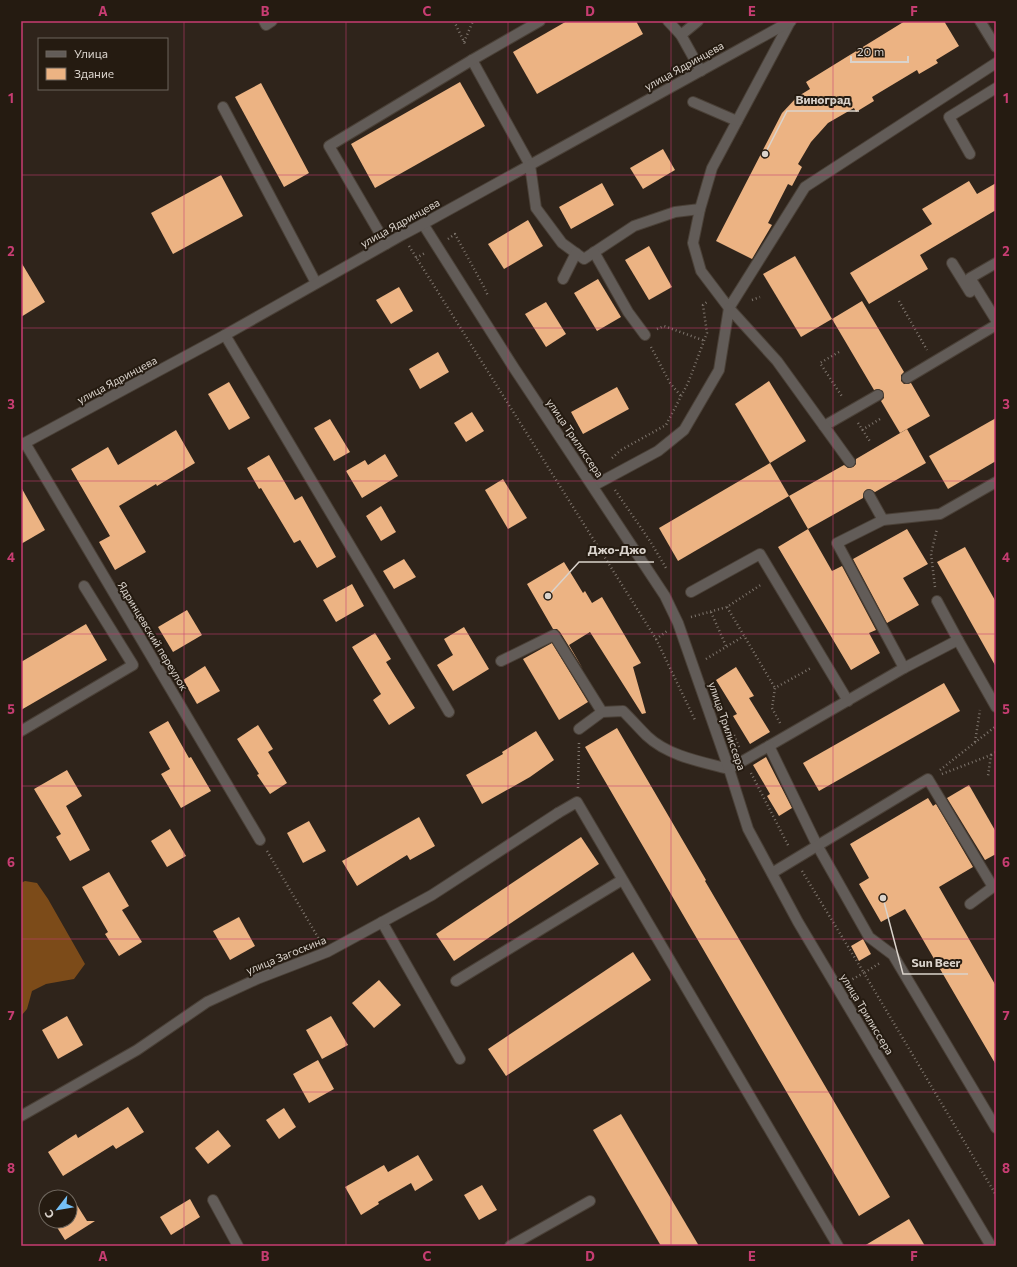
<svg xmlns="http://www.w3.org/2000/svg" width="1017" height="1267" font-family="Commissioner,sans-serif">
<rect width="100%" height="100%" fill="#2f241b"/>
<!-- forest -->
<polygon fill="#7c4b19" points="25,881 37,883 48,899 85,964 74,979 46,984 32,991 27,1009 21,1016 21,883"/>
<!-- building -->
<g fill="#ecb383">
<polygon points="567,21 636,21 643,34 537,94 513,52"/>
<polygon points="905,21 944,21 959,46 936,60 938,63 919,74 917,70 872,97 874,101 856,112 854,108 828,123 811,142 798,164 802,167 792,186 788,184 768,223 772,225 752,259 716,241 782,113 797,97 810,89 806,82"/>
<polygon points="460,82 485,126 375,188 351,144"/>
<polygon points="261,83 309,173 284,187 235,97"/>
<polygon points="663,149 675,170 643,189 630,168"/>
<polygon points="221,175 243,216 173,254 151,213"/>
<polygon points="969,181 977,194 996,183 996,210 920,255 928,269 869,304 850,273 932,224 922,209"/>
<polygon points="602,183 614,205 571,229 559,207"/>
<polygon points="528,220 543,246 504,269 488,244"/>
<polygon points="649,246 672,287 649,300 625,260"/>
<polygon points="795,256 832,319 801,337 763,274"/>
<polygon points="21,262 45,302 21,317"/>
<polygon points="598,279 621,317 597,331 574,293"/>
<polygon points="399,287 413,311 391,324 376,300"/>
<polygon points="862,301 904,372 901,375 901,381 904,384 911,383 930,416 900,433 881,401 884,398 883,391 878,389 874,390 832,319"/>
<polygon points="546,302 566,334 546,347 525,314"/>
<polygon points="438,352 449,372 420,389 409,369"/>
<polygon points="769,381 806,441 770,463 735,404"/>
<polygon points="229,382 250,418 229,430 208,394"/>
<polygon points="617,387 629,409 583,434 571,412"/>
<polygon points="472,412 484,431 466,442 454,423"/>
<polygon points="996,418 996,461 948,489 929,456"/>
<polygon points="330,419 350,452 334,461 314,428"/>
<polygon points="907,429 926,463 875,492 869,489 866,490 863,495 863,498 808,529 789,496 844,465 848,468 853,467 856,464 856,459"/>
<polygon points="176,430 195,463 157,486 156,484 119,506 146,552 115,570 99,542 110,536 71,469 108,447 118,465"/>
<polygon points="385,454 398,476 362,498 346,471 365,460 368,465"/>
<polygon points="269,455 295,500 302,496 336,557 317,568 300,540 294,543 261,488 259,489 247,468"/>
<polygon points="770,463 789,496 678,561 659,528"/>
<polygon points="503,479 527,518 508,529 485,490"/>
<polygon points="21,487 45,530 21,544"/>
<polygon points="381,506 396,532 381,541 366,516"/>
<polygon points="808,529 832,571 842,566 876,630 869,633 880,653 851,670 778,547"/>
<polygon points="907,529 928,564 903,578 919,605 887,623 853,559"/>
<polygon points="965,547 996,602 996,667 937,562"/>
<polygon points="404,559 416,577 394,589 383,571"/>
<polygon points="564,562 583,593 585,591 592,603 602,597 641,663 633,667 646,713 642,714 590,632 569,645 583,669 560,632 557,629 553,629 527,584"/>
<polygon points="352,584 364,606 336,622 323,600"/>
<polygon points="187,610 202,635 173,652 158,627"/>
<polygon points="86,624 107,660 21,710 21,662"/>
<polygon points="464,627 489,669 453,691 437,665 453,655 444,639"/>
<polygon points="375,633 391,659 386,662 415,708 389,725 373,700 381,694 352,647"/>
<polygon points="552,643 588,702 559,720 523,659"/>
<polygon points="205,666 220,691 197,704 183,680"/>
<polygon points="736,667 754,696 749,698 770,732 750,744 733,716 737,714 716,680"/>
<polygon points="944,683 960,711 819,791 803,763"/>
<polygon points="168,721 189,758 191,757 211,791 181,808 161,774 170,769 149,732"/>
<polygon points="258,725 273,749 268,752 287,783 270,794 257,775 259,774 237,739"/>
<polygon points="617,728 706,880 705,881 890,1197 859,1216 585,747"/>
<polygon points="536,731 554,760 530,777 482,804 466,775 503,754 502,752"/>
<polygon points="766,757 792,808 779,816 767,796 770,794 753,765"/>
<polygon points="67,770 82,796 66,806 90,850 70,861 56,837 61,834 34,789"/>
<polygon points="969,785 996,832 996,854 985,860 947,798"/>
<polygon points="928,798 933,806 936,804 973,867 939,887 996,986 996,1065 905,909 881,922 859,884 869,878 850,844"/>
<polygon points="419,817 435,846 410,860 407,855 357,886 342,861"/>
<polygon points="309,821 326,851 303,863 287,833"/>
<polygon points="170,829 186,856 167,867 151,841"/>
<polygon points="581,837 599,864 454,961 436,934"/>
<polygon points="109,872 129,906 122,910 142,942 119,956 105,934 108,932 82,887"/>
<polygon points="239,917 255,946 230,960 213,931"/>
<polygon points="863,939 871,954 859,961 851,946"/>
<polygon points="633,952 651,980 506,1076 488,1049"/>
<polygon points="379,980 401,1005 374,1028 352,1003"/>
<polygon points="67,1016 83,1045 58,1059 42,1030"/>
<polygon points="331,1016 348,1045 322,1059 306,1030"/>
<polygon points="318,1060 334,1089 309,1103 293,1074"/>
<polygon points="128,1107 144,1132 116,1149 113,1145 63,1176 48,1152 76,1134 78,1138"/>
<polygon points="284,1108 296,1127 279,1139 266,1120"/>
<polygon points="621,1114 699,1246 661,1246 593,1130"/>
<polygon points="218,1130 231,1146 208,1164 195,1148"/>
<polygon points="418,1155 433,1180 415,1191 411,1183 378,1202 379,1204 361,1215 345,1187 384,1165 388,1172"/>
<polygon points="482,1185 497,1210 479,1220 464,1195"/>
<polygon points="70,1194 87,1221 95,1221 65,1240 53,1221 70,1221"/>
<polygon points="190,1199 200,1217 171,1235 160,1217"/>
<polygon points="909,1219 925,1246 864,1246"/>
</g>
<g fill="none" stroke-linecap="round" stroke-linejoin="round">
<defs>
<g id="lane">
<polyline points="264,21 266,25 272,21"/>
<polyline points="668,21 681,35"/>
<polyline points="698,21 681,35 701,71"/>
<polyline points="980,21 996,47"/>
<polyline points="790,22 712,168 700,209 693,243 701,271 729,308 805,187 996,63"/>
<polyline points="472,60 530,165 536,208 562,243 584,259 634,226 675,212 700,209"/>
<polyline points="693,102 737,121"/>
<polyline points="223,107 316,283"/>
<polyline points="970,154 949,117 996,88"/>
<polyline points="386,244 329,146 472,60 540,21"/>
<polyline points="594,252 628,312 645,335"/>
<polyline points="952,263 970,292"/>
<polyline points="996,263 970,278 996,320"/>
<polyline points="563,279 576,253"/>
<polyline points="225,335 449,712"/>
<polyline points="907,378 996,325"/>
<polyline points="824,426 878,395"/>
<polyline points="593,486 658,451 684,430 719,370 729,308 777,361 850,462"/>
<polyline points="869,495 883,520"/>
<polyline points="691,592 760,554 848,701"/>
<polyline points="937,601 958,640"/>
<polyline points="501,661 554,635 602,712"/>
<polyline points="904,668 958,640 996,707"/>
<path d="M579,729L602,712L623,711C631,719 639,728 647,736C668,756 702,762 729,769L904,668L837,543L883,520L940,514L996,482"/>
<polyline points="21,731 133,665 84,586"/>
<polyline points="769,746 817,845 869,937 893,955 996,1128"/>
<polyline points="558,813 577,802 838,1246"/>
<polyline points="772,873 928,779 993,887 970,904"/>
<polyline points="382,922 460,1059"/>
<polyline points="456,981 622,880"/>
<polyline points="213,1200 238,1246"/>
<polyline points="510,1246 590,1201"/>
</g>
<g id="street">
<polyline points="423,224 514,368 665,596 678,623 729,769 748,829 798,922 991,1246"/>
<polyline points="25,443 260,840"/>
<polyline points="21,445 225,335 402,235 423,224 791,21"/>
<polyline points="21,1116 137,1050 207,1002 257,979 327,952 432,895 558,813"/>
</g>
</defs>
<!-- lane casing -->
<use href="#lane" stroke="#4a4037" stroke-width="12"/>
<!-- street casing -->
<use href="#street" stroke="#4a4037" stroke-width="12"/>
<!-- path -->
<g stroke="#7e756d" stroke-width="2.5" stroke-dasharray="1 3" stroke-linecap="butt">
<polyline points="454,21 466,46"/>
<polyline points="464,42 473,21"/>
<polyline points="448,239 455,234 485,289 488,296"/>
<polyline points="409,246 656,639 667,631"/>
<polyline points="416,258 425,253"/>
<polyline points="752,300 760,297"/>
<polyline points="899,301 927,350"/>
<polyline points="657,329 664,326 705,341"/>
<polyline points="651,347 670,383 681,396"/>
<polyline points="839,352 820,363 843,398"/>
<polyline points="858,423 871,443"/>
<polyline points="862,430 880,419"/>
<polyline points="612,458 621,450 666,425 688,383 707,333 703,305 707,302"/>
<polyline points="615,490 650,541 666,568"/>
<polyline points="935,587 931,554 937,529"/>
<polyline points="727,607 775,688"/>
<polyline points="711,612 726,646"/>
<polyline points="691,617 727,607 762,584"/>
<polyline points="656,639 695,720"/>
<polyline points="706,659 744,636"/>
<polyline points="780,723 772,708 775,688 811,668"/>
<polyline points="734,735 739,747"/>
<polyline points="975,742 980,710"/>
<polyline points="991,755 996,752"/>
<polyline points="940,770 996,726"/>
<polyline points="751,773 789,847"/>
<polyline points="942,774 991,755 988,776"/>
<polyline points="578,788 579,743"/>
<polyline points="267,851 319,939"/>
<polyline points="802,871 864,973 880,963"/>
<polyline points="849,981 864,973 996,1195"/>
</g>
<!-- lane -->
<use href="#lane" stroke="#625c58" stroke-width="10"/>
<!-- street -->
<use href="#street" stroke="#625c58" stroke-width="10"/>
</g>
<!-- grid -->
<path fill="none" stroke="#c73d72" stroke-width="1" stroke-opacity="0.55" d="M184,21V1246M346,21V1246M508,21V1246M671,21V1246M833,21V1246M21,175H996M21,328H996M21,481H996M21,634H996M21,786H996M21,939H996M21,1092H996"/>
<g text-anchor="middle" stroke-width="4" stroke-linejoin="round" paint-order="stroke">
<!-- street labels -->
<g font-size="11" fill="#dad3cc" stroke="#251b11">
<text transform="translate(684 66) rotate(-29)" y="4">улица Ядринцева</text>
<text transform="translate(400 223) rotate(-29)" y="4">улица Ядринцева</text>
<text transform="translate(117 380) rotate(-28)" y="4">улица Ядринцева</text>
<text transform="translate(575 438) rotate(56)" y="4">улица Трилиссера</text>
<text transform="translate(153 636) rotate(59)" y="4">Ядринцевский переулок</text>
<text transform="translate(727 726) rotate(71)" y="4">улица Трилиссера</text>
<text transform="translate(286 955) rotate(-22)" y="4">улица Загоскина</text>
<text transform="translate(867 1014) rotate(59)" y="4">улица Трилиссера</text>
</g>
</g>
<!-- callouts -->
<path fill="none" stroke="#dad3cc" stroke-width="1.5" d="M765 154L787 111H859M548 596L579 562H654M883 898L903 974H968"/>
<g fill="#dad3cc" stroke="#251b11" stroke-width="1.5">
<circle cx="765" cy="154" r="4"/>
<circle cx="548" cy="596" r="4"/>
<circle cx="883" cy="898" r="4"/>
</g>
<g font-size="12" text-anchor="middle" font-weight="bold" fill="#dad3cc" stroke="#251b11" stroke-width="4" stroke-linejoin="round" paint-order="stroke">
<text x="823" y="104">Виноград</text>
<text x="617" y="554">Джо-Джо</text>
<text x="936" y="967">Sun Beer</text>
</g>
<!-- border -->
<rect width="1017" height="1267" fill="none" stroke="#251b11" stroke-width="44"/>
<!-- legend -->
<rect x="38" y="38" width="130" height="52" fill="#251b11" stroke="#6d655c"/>
<rect x="46" y="51" width="20" height="6" fill="#625c58" stroke="#6d655c"/>
<text x="74" y="58" font-size="12" fill="#dad3cc">Улица</text>
<rect x="46" y="68" width="20" height="12" fill="#ecb383" stroke="#6d655c"/>
<text x="74" y="78" font-size="12" fill="#dad3cc">Здание</text>
<!-- north arrow -->
<g transform="translate(58 1209) rotate(239)"><circle r="19" fill="#251b11" stroke="#6d655c"/>
<path d="M0-3L7 15L0 10L-7 15Z" fill="#75c0f6"/>
<text y="-6" font-size="11" font-weight="bold" text-anchor="middle" fill="#dad3cc">С</text>
</g>
<!-- scale -->
<path d="M851 56v6h57v-6" fill="none" stroke="#dad3cc" stroke-width="2"/>
<text x="857" y="56" font-size="12" fill="#dad3cc" stroke="#251b11" stroke-width="3" paint-order="stroke">20 m</text>
<rect x="22" y="22" width="973" height="1223" fill="none" stroke="#c73d72" stroke-width="1.5"/>
<g font-size="13" text-anchor="middle" font-weight="bold" fill="#c73d72">
<text x="103" y="16">A</text>
<text x="265" y="16">B</text>
<text x="427" y="16">C</text>
<text x="590" y="16">D</text>
<text x="752" y="16">E</text>
<text x="914" y="16">F</text>
<text x="11" y="103">1</text>
<text x="1006" y="103">1</text>
<text x="11" y="256">2</text>
<text x="1006" y="256">2</text>
<text x="11" y="409">3</text>
<text x="1006" y="409">3</text>
<text x="11" y="562">4</text>
<text x="1006" y="562">4</text>
<text x="11" y="714">5</text>
<text x="1006" y="714">5</text>
<text x="11" y="867">6</text>
<text x="1006" y="867">6</text>
<text x="11" y="1020">7</text>
<text x="1006" y="1020">7</text>
<text x="11" y="1173">8</text>
<text x="1006" y="1173">8</text>
<text x="103" y="1261">A</text>
<text x="265" y="1261">B</text>
<text x="427" y="1261">C</text>
<text x="590" y="1261">D</text>
<text x="752" y="1261">E</text>
<text x="914" y="1261">F</text>
</g>
</svg>
